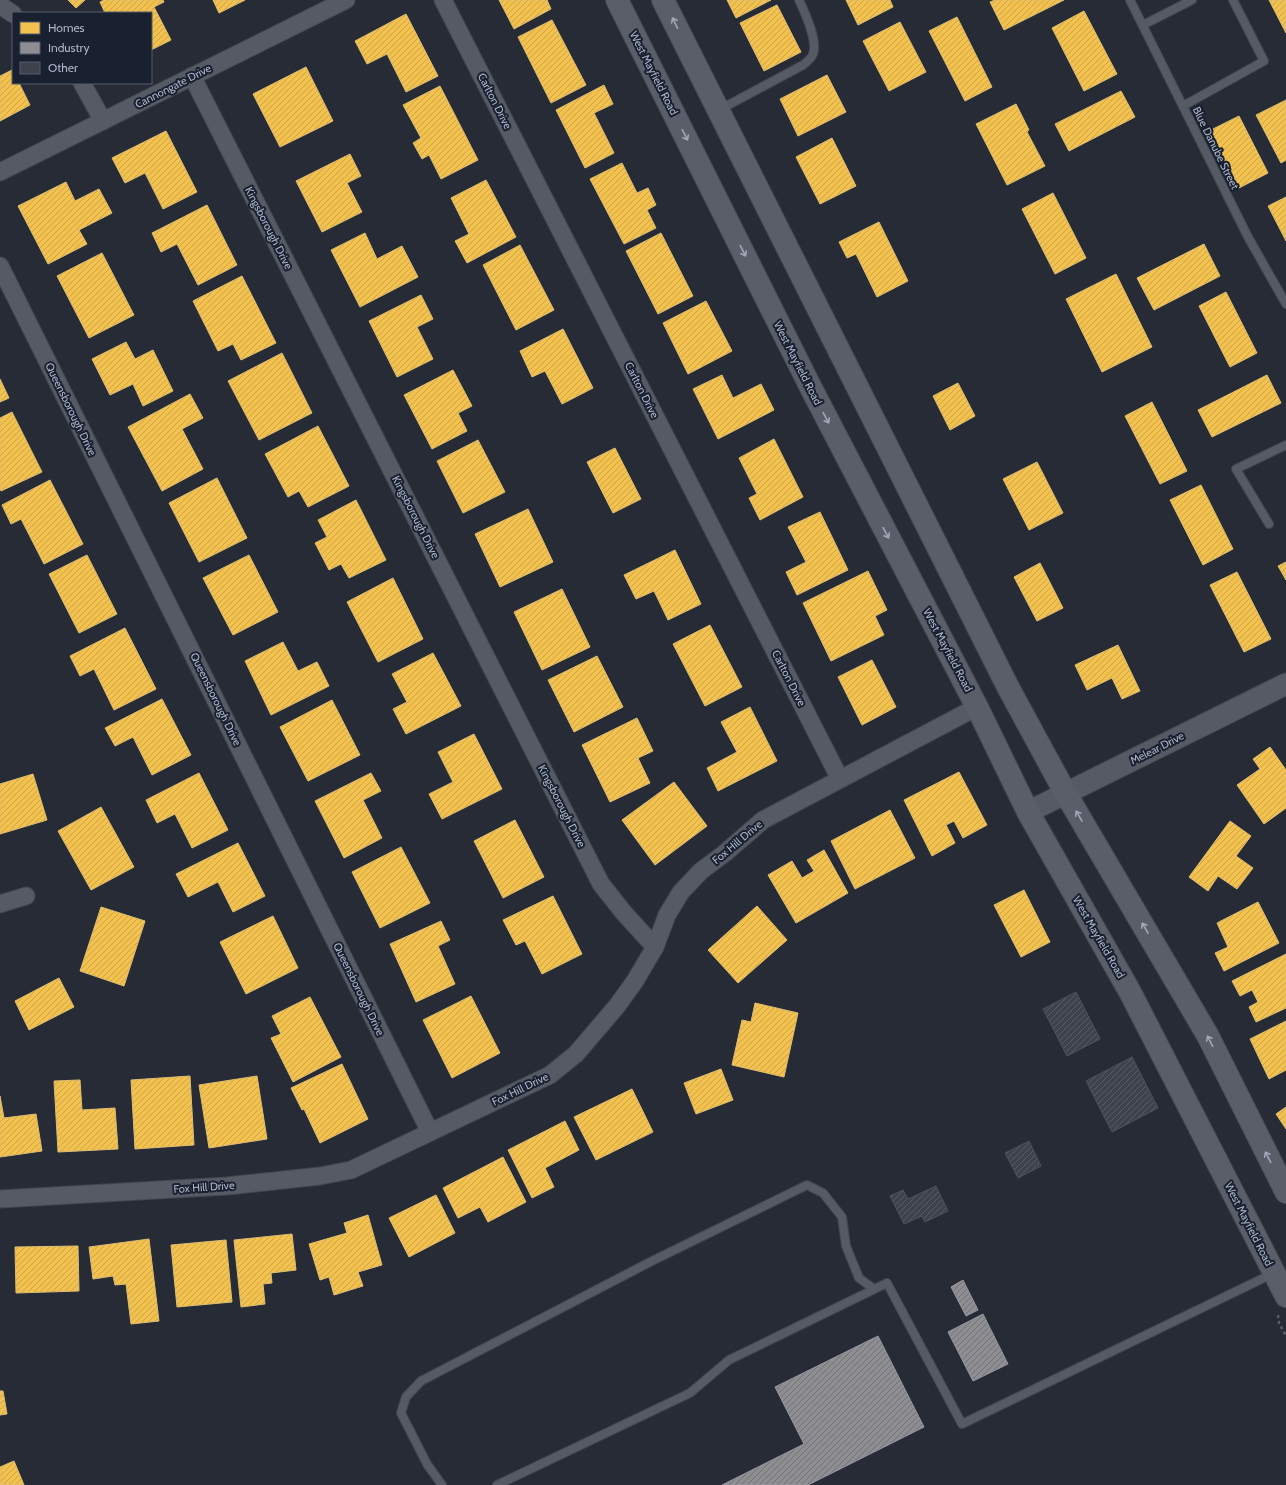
<svg xmlns="http://www.w3.org/2000/svg" width="1286" height="1485" font-family="Cabin,sans-serif">
<defs>
<pattern id="homes-hatch" width="6" height="6" patternUnits="userSpaceOnUse"><rect width="6" height="6" fill="#f2c14e"/><path d="M-1 1l2-2M0 6l6-6M5 7l2-2" fill="none" stroke="#cca54a"/></pattern>
<pattern id="industry-hatch" width="6" height="6" patternUnits="userSpaceOnUse"><rect width="6" height="6" fill="#8d8d92"/><path d="M-1 1l2-2M0 6l6-6M5 7l2-2" fill="none" stroke="#727378"/></pattern>
<pattern id="building-hatch" width="6" height="6" patternUnits="userSpaceOnUse"><rect width="6" height="6" fill="#3d424c"/><path d="M-1 1l2-2M0 6l6-6M5 7l2-2" fill="none" stroke="#565b64"/></pattern>
</defs>
<rect width="100%" height="100%" fill="#262b36"/>
<!-- homes -->
<g fill="url(#homes-hatch)" stroke="#debd73">
<polygon points="68,0 85,0 76,8"/>
<polygon points="104,0 163,0 164,2 154,7 171,40 151,50 151,13 105,13 100,2"/>
<polygon points="213,0 245,0 219,13"/>
<polygon points="499,0 547,0 551,9 514,29"/>
<polygon points="727,0 771,0 736,18"/>
<polygon points="846,0 890,0 893,7 858,25"/>
<polygon points="995,0 1064,0 1004,30 990,2"/>
<polygon points="1269,0 1286,0 1286,33"/>
<polygon points="777,5 801,52 764,71 740,23"/>
<polygon points="1084,11 1117,74 1084,91 1052,28"/>
<polygon points="406,14 438,76 406,92 387,54 367,64 355,41"/>
<polygon points="957,17 992,87 965,101 929,31"/>
<polygon points="552,20 586,85 551,103 518,37"/>
<polygon points="900,22 926,72 889,91 863,41"/>
<polygon points="306,67 333,121 280,147 253,94"/>
<polygon points="12,70 13,83 19,83 30,105 0,121 0,76"/>
<polygon points="827,75 846,112 798,136 780,99"/>
<polygon points="604,85 613,104 594,113 614,153 585,168 556,110"/>
<polygon points="440,86 478,160 441,179 429,155 422,159 413,143 421,138 403,105"/>
<polygon points="1121,91 1135,117 1069,151 1055,124"/>
<polygon points="1286,100 1286,160 1281,163 1256,115"/>
<polygon points="1016,104 1029,130 1027,132 1045,166 1007,185 976,124"/>
<polygon points="1239,116 1268,173 1239,188 1209,131"/>
<polygon points="166,131 197,192 163,209 145,173 125,183 112,158"/>
<polygon points="832,138 856,186 820,204 796,157"/>
<polygon points="350,154 361,176 347,183 362,212 322,232 296,181"/>
<polygon points="622,163 637,193 648,188 656,205 647,210 656,228 624,244 590,179"/>
<polygon points="486,180 516,237 467,263 455,241 469,234 451,198"/>
<polygon points="66,182 75,201 99,189 112,213 79,230 87,244 48,264 18,206"/>
<polygon points="1053,193 1086,258 1055,274 1022,209"/>
<polygon points="1286,197 1286,241 1268,206"/>
<polygon points="207,205 237,265 198,285 177,244 161,252 152,233"/>
<polygon points="879,222 908,281 877,297 856,254 847,258 839,242"/>
<polygon points="365,233 377,259 402,246 418,277 360,307 331,250"/>
<polygon points="661,233 693,296 658,314 626,251"/>
<polygon points="1204,244 1220,276 1154,310 1137,278"/>
<polygon points="520,245 554,310 516,330 483,265"/>
<polygon points="102,253 134,315 89,338 57,276"/>
<polygon points="1116,274 1152,347 1102,372 1066,299"/>
<polygon points="242,276 276,343 241,360 233,344 218,351 193,301"/>
<polygon points="1226,292 1257,353 1230,367 1199,306"/>
<polygon points="421,295 433,319 417,327 433,359 397,377 369,321"/>
<polygon points="706,301 732,351 688,374 663,323"/>
<polygon points="563,329 593,388 562,404 545,371 532,377 520,351"/>
<polygon points="126,342 135,359 153,350 173,391 143,406 133,384 110,395 92,359"/>
<polygon points="282,353 312,413 259,440 228,381"/>
<polygon points="453,370 472,406 458,413 467,431 432,449 404,395"/>
<polygon points="722,375 733,398 761,384 774,410 718,439 693,389"/>
<polygon points="1267,375 1281,403 1212,437 1198,410"/>
<polygon points="0,379 9,398 0,402"/>
<polygon points="958,383 975,416 950,430 933,396"/>
<polygon points="190,394 203,418 182,429 203,469 162,491 128,427"/>
<polygon points="1152,402 1187,471 1160,484 1125,416"/>
<polygon points="12,412 42,472 1,491 0,489 0,418"/>
<polygon points="318,426 349,486 308,507 299,491 288,497 265,454"/>
<polygon points="774,439 803,497 760,520 749,498 757,494 739,458"/>
<polygon points="478,440 505,492 463,513 437,461"/>
<polygon points="615,448 641,499 613,513 587,462"/>
<polygon points="1037,462 1063,513 1029,530 1003,479"/>
<polygon points="217,478 247,538 199,562 169,503"/>
<polygon points="50,480 83,544 44,564 21,519 11,524 2,505"/>
<polygon points="1201,485 1233,549 1203,565 1170,500"/>
<polygon points="356,500 386,560 349,578 341,564 329,570 315,543 327,537 318,520"/>
<polygon points="528,509 553,562 500,587 475,534"/>
<polygon points="820,512 848,570 797,595 786,572 806,562 788,527"/>
<polygon points="675,550 701,604 668,620 654,591 636,599 624,575"/>
<polygon points="87,555 117,614 79,633 49,574"/>
<polygon points="249,555 278,612 233,635 203,578"/>
<polygon points="1286,562 1286,580 1278,566"/>
<polygon points="1040,563 1063,608 1037,621 1014,577"/>
<polygon points="868,571 887,610 875,616 884,635 831,661 803,603"/>
<polygon points="1237,572 1271,639 1244,652 1210,585"/>
<polygon points="393,578 423,639 378,662 347,602"/>
<polygon points="562,589 590,647 542,670 514,612"/>
<polygon points="710,625 742,687 705,706 673,644"/>
<polygon points="125,628 156,689 114,710 94,669 80,676 70,656"/>
<polygon points="283,642 298,671 317,662 329,686 271,715 245,661"/>
<polygon points="1118,645 1140,691 1122,699 1112,678 1087,690 1075,665"/>
<polygon points="433,653 461,706 406,734 393,709 407,702 392,674"/>
<polygon points="597,656 623,707 574,732 548,680"/>
<polygon points="872,660 896,707 862,725 838,677"/>
<polygon points="162,699 191,755 152,775 133,737 115,746 105,728"/>
<polygon points="332,700 360,755 308,781 280,727"/>
<polygon points="750,707 777,761 718,791 707,768 737,752 721,722"/>
<polygon points="637,718 653,751 638,758 650,783 610,802 582,745"/>
<polygon points="474,734 502,789 442,819 429,794 453,782 438,752"/>
<polygon points="1270,747 1286,770 1286,808 1264,824 1237,785 1260,769 1253,759"/>
<polygon points="959,772 987,825 963,838 954,821 946,825 955,843 932,856 904,800"/>
<polygon points="199,773 228,830 192,848 175,814 157,823 146,800"/>
<polygon points="371,773 381,791 363,800 382,838 344,858 315,801"/>
<polygon points="33,774 47,820 0,834 0,784"/>
<polygon points="674,782 707,826 655,865 622,820"/>
<polygon points="101,807 134,867 91,890 58,831"/>
<polygon points="890,810 915,858 855,889 831,841"/>
<polygon points="515,820 544,877 503,898 474,841"/>
<polygon points="1230,821 1251,836 1236,856 1253,868 1237,889 1218,876 1208,891 1189,877"/>
<polygon points="238,843 265,896 233,912 218,882 188,897 176,874"/>
<polygon points="401,847 430,903 380,928 352,872"/>
<polygon points="824,850 848,893 796,923 768,875 792,861 802,878 814,871 807,860"/>
<polygon points="1024,890 1050,942 1021,957 994,905"/>
<polygon points="553,896 582,954 542,974 525,941 516,945 503,920"/>
<polygon points="1258,902 1279,943 1224,971 1215,953 1228,947 1217,923"/>
<polygon points="757,906 787,940 738,983 708,950"/>
<polygon points="101,907 145,921 124,986 80,971"/>
<polygon points="273,916 298,968 246,994 220,942"/>
<polygon points="441,921 450,940 438,946 455,984 416,1002 390,944"/>
<polygon points="1286,954 1286,1008 1256,1022 1249,1007 1258,1002 1252,990 1240,996 1232,981"/>
<polygon points="59,978 74,1007 29,1030 15,1001"/>
<polygon points="471,996 500,1053 452,1078 423,1020"/>
<polygon points="310,997 341,1057 293,1082 271,1038 281,1034 272,1016"/>
<polygon points="755,1003 798,1013 784,1077 732,1065 742,1020 751,1022"/>
<polygon points="1286,1021 1286,1070 1269,1079 1250,1039"/>
<polygon points="342,1064 368,1119 320,1143 304,1109 302,1110 291,1088"/>
<polygon points="721,1069 733,1100 696,1114 684,1083"/>
<polygon points="190,1076 194,1145 135,1149 131,1080"/>
<polygon points="257,1076 267,1139 209,1148 199,1085"/>
<polygon points="80,1080 82,1110 115,1108 118,1149 58,1152 54,1081"/>
<polygon points="632,1089 653,1132 596,1160 574,1117"/>
<polygon points="0,1096 4,1118 36,1114 42,1151 0,1157"/>
<polygon points="1286,1107 1286,1129 1276,1114"/>
<polygon points="565,1121 579,1150 545,1168 554,1187 532,1198 508,1150"/>
<polygon points="503,1157 526,1202 488,1222 480,1207 458,1218 443,1188"/>
<polygon points="436,1195 455,1233 409,1257 389,1218"/>
<polygon points="368,1215 382,1265 358,1272 363,1286 334,1295 329,1277 320,1280 309,1244 347,1233 344,1223"/>
<polygon points="292,1234 296,1270 271,1273 272,1283 263,1284 265,1304 241,1307 234,1240"/>
<polygon points="149,1239 159,1321 131,1324 126,1284 115,1285 113,1276 93,1279 89,1247"/>
<polygon points="226,1240 232,1302 177,1307 171,1245"/>
<polygon points="78,1246 79,1291 16,1293 15,1247"/>
<polygon points="0,1391 3,1391 7,1414 0,1415"/>
<polygon points="14,1461 24,1485 0,1485 0,1467"/>
</g>
<!-- industry -->
<g fill="url(#industry-hatch)" stroke="#9799a2">
<polygon points="963,1280 978,1310 966,1316 951,1287"/>
<polygon points="983,1314 1008,1364 973,1381 948,1332"/>
<polygon points="878,1336 924,1427 808,1485 722,1485 804,1444 775,1387"/>
</g>
<!-- building -->
<g fill="url(#building-hatch)" stroke="#4d525e">
<polygon points="1076,992 1100,1039 1067,1056 1043,1009"/>
<polygon points="1132,1057 1158,1108 1112,1132 1086,1081"/>
<polygon points="1029,1141 1041,1166 1018,1178 1005,1153"/>
<polygon points="936,1186 948,1211 925,1222 922,1216 904,1224 890,1196 903,1190 908,1199"/>
</g>
<g fill="none" stroke-linecap="round" stroke-linejoin="round">
<defs>
<g id="service">
<polyline points="1130,0 1248,237 1286,304"/>
<polyline points="1143,25 1192,0"/>
<polyline points="1183,106 1264,61 1233,0"/>
<path d="M719,110L803,65C807,62 811,59 813,54C818,40 805,13 799,0"/>
<polyline points="1269,524 1236,469 1286,445"/>
<polyline points="442,1485 427,1464 401,1413 406,1397 421,1381 650,1262 807,1185 823,1193 842,1217 846,1246 859,1278 874,1289"/>
<polyline points="497,1485 690,1393 729,1360 887,1283 962,1424 1274,1273"/>
</g>
<g id="minor">
<polyline points="443,0 840,779"/>
<polyline points="0,5 13,14"/>
<polyline points="192,76 601,884 624,913 655,947"/>
<polyline points="82,83 103,121"/>
<polyline points="0,172 346,0"/>
<polyline points="0,266 430,1132"/>
<polyline points="0,904 26,896"/>
<polyline points="0,1199 227,1186 320,1176 351,1170 550,1075 576,1054 617,1006 635,981 655,947 667,915 681,892 701,871 725,853 763,820 977,707"/>
</g>
<polyline id="tertiary" points="1028,812 1286,684"/>
<g id="secondary">
<polyline points="617,0 810,386 977,707 1028,812 1130,992 1286,1296"/>
<polyline points="663,0 1009,689 1066,794 1208,1036 1286,1192"/>
</g>
</defs>
<!-- service casing -->
<use href="#service" stroke="#42464e" stroke-width="10"/>
<!-- minor casing -->
<use href="#minor" stroke="#42464e" stroke-width="19"/>
<!-- tertiary casing -->
<use href="#tertiary" stroke="#42464e" stroke-width="23"/>
<!-- secondary casing -->
<use href="#secondary" stroke="#42464e" stroke-width="24"/>
<!-- path -->
<polyline stroke="#585d66" stroke-width="2.5" stroke-dasharray="3 3" stroke-linecap="butt" points="1278,1315 1279,1323 1286,1336"/>
<!-- service -->
<use href="#service" stroke="#565a64" stroke-width="8"/>
<!-- minor -->
<use href="#minor" stroke="#565a64" stroke-width="17"/>
<!-- tertiary -->
<use href="#tertiary" stroke="#565a64" stroke-width="21"/>
<!-- secondary -->
<use href="#secondary" stroke="#5a5e68" stroke-width="22"/>
</g>
<!-- one-way arrows -->
<defs><path id="oneway-shaft" d="M-6 0H5M1.5-3L5.5 0L1.5 3" fill="none" stroke-width="1.6" stroke-linecap="round" stroke-linejoin="round"/></defs>
<g stroke="#a1a8ba">
<use href="#oneway-shaft" transform="translate(675 23) rotate(-116)"/>
<use href="#oneway-shaft" transform="translate(685 135) rotate(63)"/>
<use href="#oneway-shaft" transform="translate(743 251) rotate(63)"/>
<use href="#oneway-shaft" transform="translate(826 418) rotate(62)"/>
<use href="#oneway-shaft" transform="translate(886 533) rotate(62)"/>
<use href="#oneway-shaft" transform="translate(1079 816) rotate(-120)"/>
<use href="#oneway-shaft" transform="translate(1145 928) rotate(-120)"/>
<use href="#oneway-shaft" transform="translate(1210 1041) rotate(-117)"/>
<use href="#oneway-shaft" transform="translate(1268 1157) rotate(-117)"/>
</g>
<g text-anchor="middle" stroke-width="4" stroke-linejoin="round" paint-order="stroke">
<!-- street labels -->
<g font-size="11" fill="#aeb5c8" stroke="#192030">
<text transform="translate(654 73) rotate(63)" y="4">West Mayfield Road</text>
<text transform="translate(173 86) rotate(-27)" y="4">Cannongate Drive</text>
<text transform="translate(495 101) rotate(63)" y="4">Carlton Drive</text>
<text transform="translate(1216 148) rotate(64)" y="4">Blue Danube Street</text>
<text transform="translate(269 228) rotate(63)" y="4">Kingsborough Drive</text>
<text transform="translate(798 363) rotate(63)" y="4">West Mayfield Road</text>
<text transform="translate(642 390) rotate(63)" y="4">Carlton Drive</text>
<text transform="translate(71 409) rotate(64)" y="4">Queensborough Drive</text>
<text transform="translate(416 517) rotate(63)" y="4">Kingsborough Drive</text>
<text transform="translate(948 650) rotate(62)" y="4">West Mayfield Road</text>
<text transform="translate(789 678) rotate(63)" y="4">Carlton Drive</text>
<text transform="translate(216 699) rotate(64)" y="4">Queensborough Drive</text>
<text transform="translate(1157 748) rotate(-27)" y="4">Melear Drive</text>
<text transform="translate(562 806) rotate(63)" y="4">Kingsborough Drive</text>
<text transform="translate(737 842) rotate(-40)" y="4">Fox Hill Drive</text>
<text transform="translate(1099 937) rotate(60)" y="4">West Mayfield Road</text>
<text transform="translate(359 989) rotate(64)" y="4">Queensborough Drive</text>
<text transform="translate(520 1089) rotate(-26)" y="4">Fox Hill Drive</text>
<text transform="translate(204 1187) rotate(-4)" y="4">Fox Hill Drive</text>
<text transform="translate(1249 1224) rotate(63)" y="4">West Mayfield Road</text>
</g>
</g>
<!-- legend -->
<rect x="12" y="12" width="140" height="72" fill="#192030" stroke="#555c6d"/>
<rect x="20" y="22" width="20" height="12" fill="#f2c14e" stroke="#555c6d"/>
<text x="48" y="32" font-size="12" fill="#aeb5c8">Homes</text>
<rect x="20" y="42" width="20" height="12" fill="#8d8d92" stroke="#555c6d"/>
<text x="48" y="52" font-size="12" fill="#aeb5c8">Industry</text>
<rect x="20" y="62" width="20" height="12" fill="#3d424c" stroke="#555c6d"/>
<text x="48" y="72" font-size="12" fill="#aeb5c8">Other</text>
</svg>
